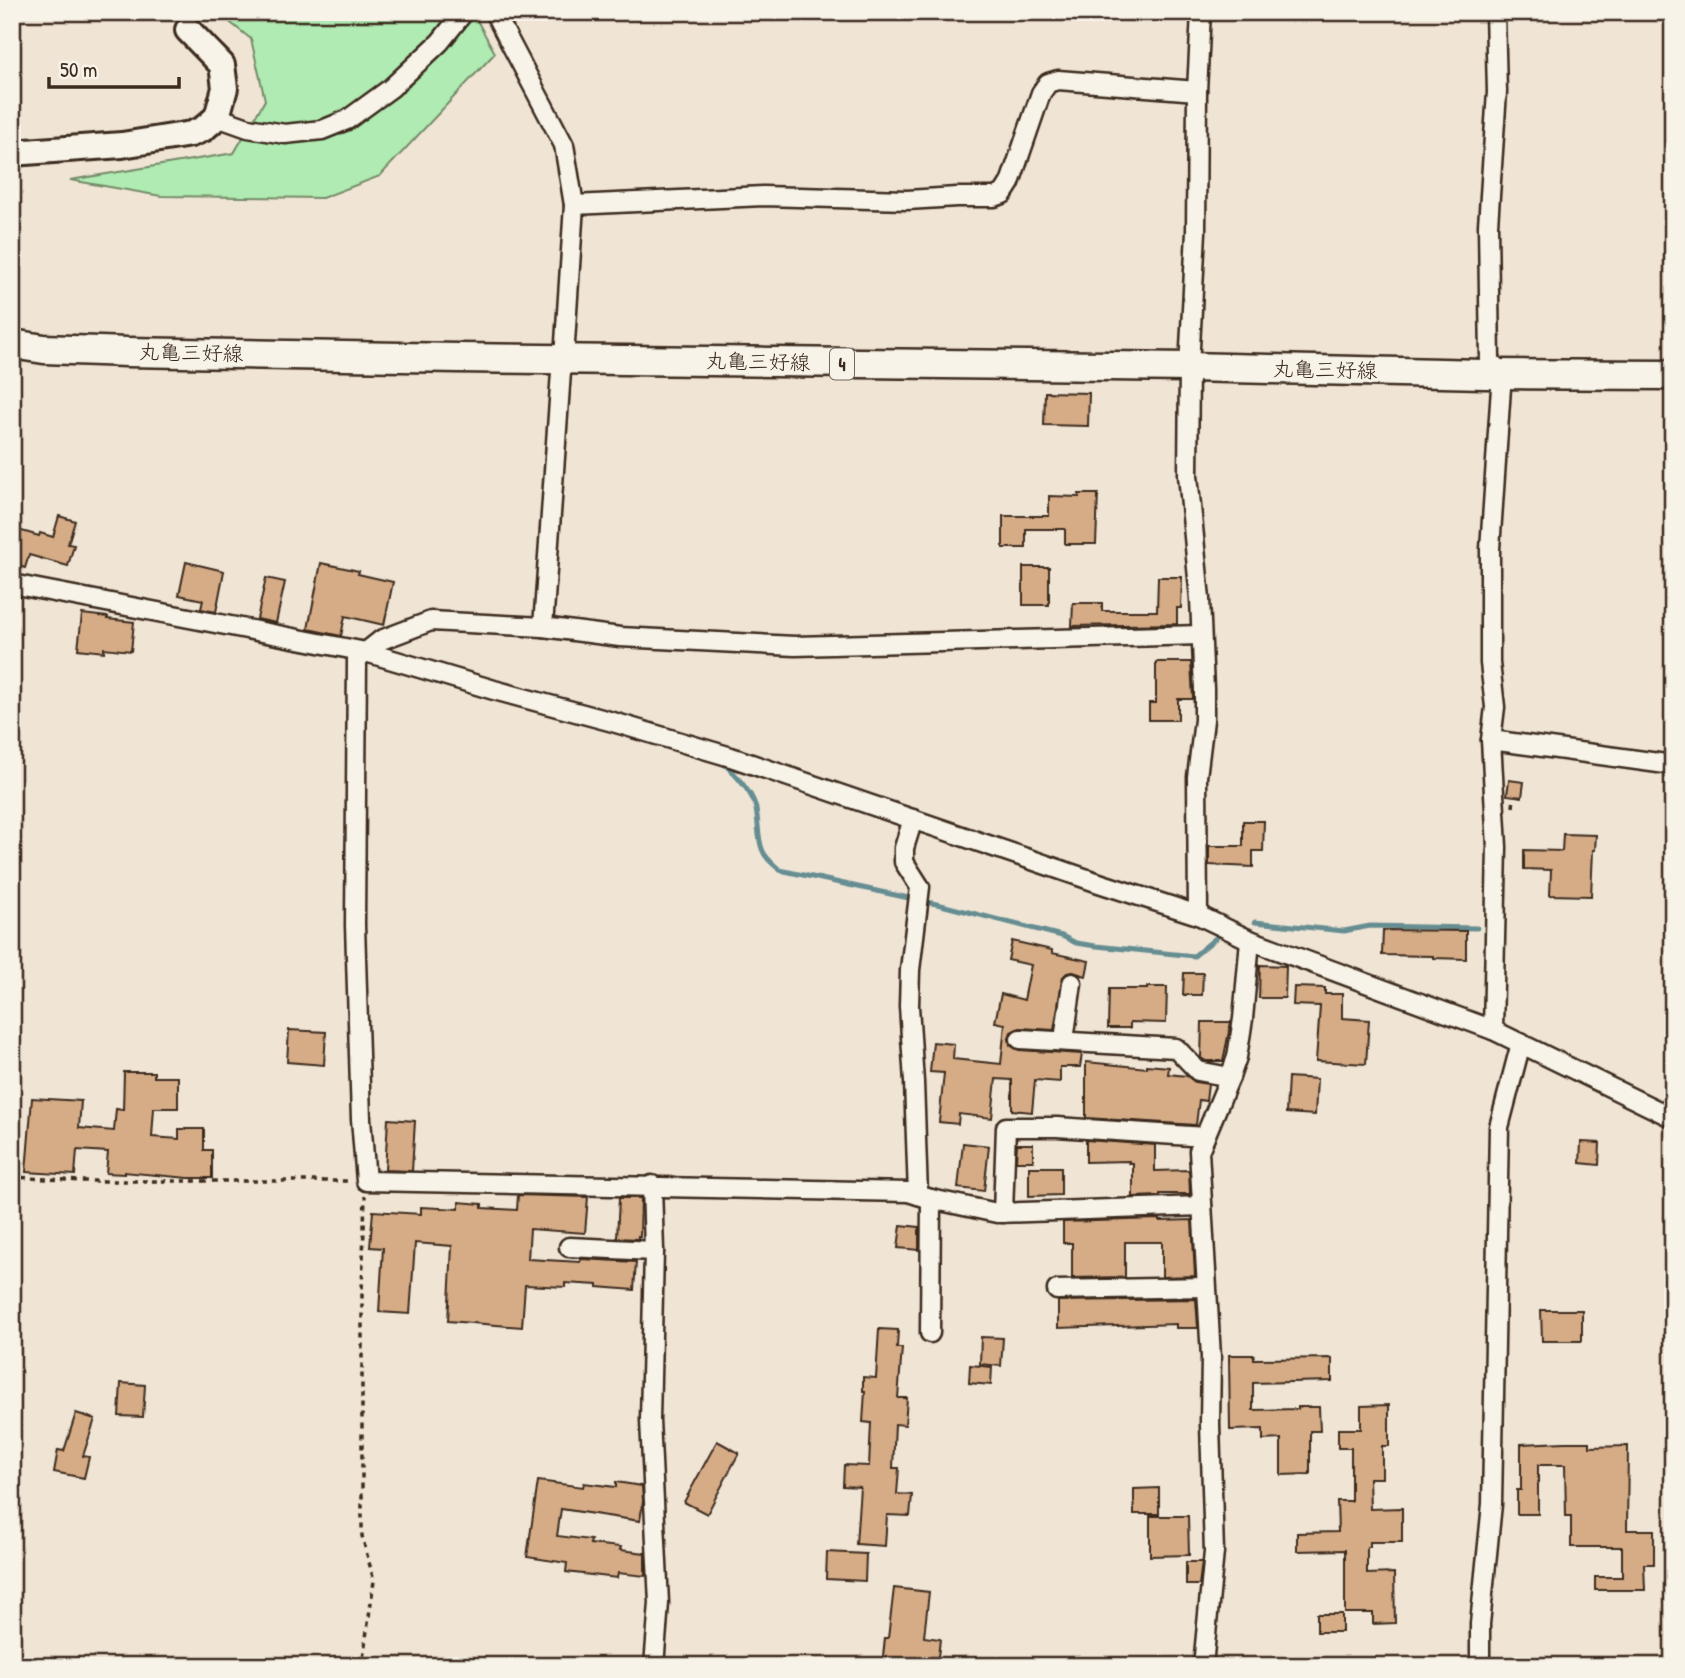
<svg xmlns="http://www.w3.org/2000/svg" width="1685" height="1678" font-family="'Patrick Hand','Klee One',sans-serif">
<rect width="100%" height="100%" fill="#f0e5d5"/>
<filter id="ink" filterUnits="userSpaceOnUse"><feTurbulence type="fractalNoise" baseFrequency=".0143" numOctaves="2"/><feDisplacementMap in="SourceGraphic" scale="14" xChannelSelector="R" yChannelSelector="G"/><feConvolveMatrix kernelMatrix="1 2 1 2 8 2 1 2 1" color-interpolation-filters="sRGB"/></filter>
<g filter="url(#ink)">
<!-- green -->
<polygon fill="#afebb2" stroke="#758a68" stroke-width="2" points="217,12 430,12 436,17 473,13 495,53 380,176 322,198 161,196 70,180 234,153 265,100 251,39"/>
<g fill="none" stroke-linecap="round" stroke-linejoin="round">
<!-- stream -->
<g stroke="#668e92" stroke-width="5">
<path d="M721,762C731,768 752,793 755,805C759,819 757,835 762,849C765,858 773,864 780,870L941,905L1062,936L1076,943L1096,946L1194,956L1223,932"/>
<polyline points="1255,922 1344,931 1370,926 1477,928"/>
</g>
</g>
<!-- building -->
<g fill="#d6ac87" stroke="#3b2a1e" stroke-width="2">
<polygon points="1045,392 1089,393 1088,426 1044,425"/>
<polygon points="1079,494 1098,494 1096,544 1065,544 1065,529 1026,529 1026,548 1003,548 1003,516 1049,516 1049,496 1079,497"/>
<polygon points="59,516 75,521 68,544 74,545 68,566 29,555 25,568 12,564 12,528 39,536 40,533 53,537"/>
<polygon points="186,562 224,571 216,612 201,609 203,600 179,595"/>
<polygon points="321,563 359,571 358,574 393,582 384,625 345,616 341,636 308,629"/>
<rect x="1023" y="567" width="26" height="38"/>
<polygon points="1158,577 1182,577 1181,608 1177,608 1177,624 1072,626 1073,603 1102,603 1102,611 1157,611"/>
<polygon points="266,578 285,582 276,623 257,619"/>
<polygon points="82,614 108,617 107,619 134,622 131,651 104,648 104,652 78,649"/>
<polygon points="1156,662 1191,662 1193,699 1178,699 1178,720 1149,720 1149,703 1156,703"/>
<polygon points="1509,780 1524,782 1522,797 1507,795"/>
<polygon points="1243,821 1264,821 1263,851 1253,851 1253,867 1209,865 1209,846 1243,846"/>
<polygon points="1563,834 1596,835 1595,850 1593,850 1591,896 1550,895 1551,870 1524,869 1524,850 1562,851"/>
<polygon points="1383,930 1466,931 1466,959 1433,958 1433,956 1382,955"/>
<polygon points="1012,941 1052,950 1052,953 1089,961 1086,976 1073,972 1067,973 1063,977 1054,1030 1020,1028 1011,1032 1009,1038 1010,1045 1019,1050 1082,1054 1080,1067 1060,1067 1060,1082 1035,1080 1032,1112 1012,1110 1012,1080 996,1079 992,1118 959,1114 958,1124 939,1122 944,1073 930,1072 933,1042 954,1044 953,1059 1001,1064 1005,1024 995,1022 1001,994 1024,1000 1031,965 1008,960"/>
<polygon points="1260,965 1286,966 1285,998 1259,998"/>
<polygon points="1184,973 1203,973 1202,995 1183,995"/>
<polygon points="1147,987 1167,987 1166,1023 1130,1022 1130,1028 1108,1028 1109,989 1147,989"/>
<polygon points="1294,987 1325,988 1325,994 1342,994 1342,1018 1369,1020 1366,1064 1316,1061 1320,1006 1293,1005"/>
<polygon points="1202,1022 1231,1022 1223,1061 1206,1061 1201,1058"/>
<polygon points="289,1030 326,1032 324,1065 287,1062"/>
<polygon points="1086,1062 1147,1068 1147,1065 1169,1067 1168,1074 1187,1076 1195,1082 1208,1084 1206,1101 1199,1100 1196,1125 1086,1118"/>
<polygon points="124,1072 154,1072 154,1077 178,1077 178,1108 154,1108 152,1137 179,1139 179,1129 204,1129 204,1150 212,1150 212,1178 188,1178 124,1172 124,1174 106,1173 108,1152 77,1150 75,1175 26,1172 32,1098 81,1101 79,1128 114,1131 116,1109 123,1110"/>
<polygon points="1288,1077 1317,1079 1315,1115 1286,1113"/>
<polygon points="388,1119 415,1121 412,1171 385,1170"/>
<polygon points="1086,1140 1155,1145 1155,1171 1189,1170 1190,1194 1160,1194 1160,1196 1133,1197 1133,1163 1129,1163 1129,1161 1086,1162"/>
<polygon points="1581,1142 1600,1143 1599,1165 1580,1163"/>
<polygon points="963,1143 989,1146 984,1191 958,1188"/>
<polygon points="1017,1144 1033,1144 1033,1161 1016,1161"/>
<polygon points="1029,1167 1061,1167 1061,1195 1029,1196"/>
<polygon points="518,1195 588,1197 585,1233 530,1229 528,1259 580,1262 581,1259 636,1262 634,1290 598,1287 598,1285 565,1283 565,1287 525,1285 522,1327 448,1321 452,1246 415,1243 410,1314 379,1312 383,1248 370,1247 373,1211 421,1214 421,1207 459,1209 459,1202 482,1204 482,1208 517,1210"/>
<polygon points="619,1198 641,1198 640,1237 638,1236 638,1239 617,1238"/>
<polygon points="1160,1219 1160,1221 1192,1220 1195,1276 1162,1277 1162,1242 1125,1242 1125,1277 1072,1278 1072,1243 1063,1243 1063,1222"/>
<polygon points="901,1225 919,1227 919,1250 898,1248"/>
<polygon points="1196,1299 1198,1328 1176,1328 1176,1324 1058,1328 1058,1301"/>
<polygon points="1541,1310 1582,1310 1582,1341 1542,1341"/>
<polygon points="879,1329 898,1330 897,1348 902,1348 898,1398 907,1398 905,1425 895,1424 893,1468 899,1468 897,1494 912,1495 910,1516 887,1515 885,1546 856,1544 860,1487 843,1486 844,1465 869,1466 871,1423 863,1422 865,1391 863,1391 863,1377 876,1378"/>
<polygon points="981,1337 1003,1338 1001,1366 980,1364"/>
<polygon points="1229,1355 1254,1355 1254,1359 1332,1358 1332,1381 1253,1383 1253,1410 1298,1409 1298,1407 1319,1407 1320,1431 1310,1431 1310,1474 1281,1475 1281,1439 1263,1440 1263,1429 1230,1430"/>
<polygon points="970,1365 992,1367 991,1385 969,1383"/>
<polygon points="121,1383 145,1385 143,1417 119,1416"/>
<polygon points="1389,1405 1389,1446 1382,1446 1382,1478 1369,1478 1370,1509 1402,1508 1402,1542 1370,1542 1370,1547 1367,1547 1367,1574 1394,1573 1395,1623 1373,1624 1373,1613 1345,1613 1345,1550 1297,1551 1297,1533 1338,1532 1337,1501 1351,1501 1351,1448 1338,1448 1338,1429 1361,1429 1361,1406"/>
<polygon points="76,1413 95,1419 83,1456 89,1457 84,1478 54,1472 58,1450 64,1451"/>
<polygon points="717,1441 739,1453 707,1514 684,1502"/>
<polygon points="1565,1442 1590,1442 1590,1447 1628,1446 1627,1530 1654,1530 1654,1564 1644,1564 1645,1590 1595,1590 1595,1577 1622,1577 1622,1547 1571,1547 1571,1516 1566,1516 1565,1465 1538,1465 1538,1514 1517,1514 1517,1490 1521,1490 1521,1444"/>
<polygon points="538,1481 583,1487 584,1483 616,1487 616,1482 642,1486 643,1501 640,1521 561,1509 557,1536 591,1540 590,1544 621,1547 620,1550 645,1553 645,1576 618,1573 617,1578 566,1572 567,1563 527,1557"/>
<polygon points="1159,1488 1159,1514 1134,1514 1134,1489"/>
<polygon points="1150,1516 1188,1516 1189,1555 1150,1556"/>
<polygon points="827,1552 866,1554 865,1581 826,1579"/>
<polygon points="1186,1562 1202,1562 1199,1585 1186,1585"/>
<polygon points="894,1588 929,1592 924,1637 940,1639 937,1666 882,1666 885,1638 888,1638"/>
<rect x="1317" y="1614" width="25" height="18"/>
</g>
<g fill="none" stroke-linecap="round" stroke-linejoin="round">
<defs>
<g id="street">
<polyline points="494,12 564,145 574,205 564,358 561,372 543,627"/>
<polyline points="217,117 248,128 285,134 322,130 347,120 391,88 440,42 464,12"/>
<polyline points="574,205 763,196 907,200 957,197 994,197 1003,194 1010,183 1041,93 1048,83 1058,80 1197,91"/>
<polyline points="12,584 366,652 494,690 613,722 731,757 1099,883 1198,915 1250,940 1493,1030 1673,1118"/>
<polyline points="1201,635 795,646 620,637 543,627 431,621 381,640 357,659 355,925 361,1119 366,1181 908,1192 931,1199 997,1213 1202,1206"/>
<polyline points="1491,740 1673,765"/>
<polyline points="913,819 904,848 904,862 920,887 910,970 909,1006 914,1082 918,1195"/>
<polyline points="1198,915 1197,777 1204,720 1204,689 1200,599 1188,475 1189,367 1196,232 1197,91 1201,12"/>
<polyline points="1493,1030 1497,847 1491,740 1495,707 1490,663 1490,549 1502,373 1490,361 1488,225 1497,92 1495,12"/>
<polyline points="1020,1039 1176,1048 1198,1071 1230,1077"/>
<polyline points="1064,1040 1072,983"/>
<polyline points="652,1185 654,1251 650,1420 659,1603 654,1666"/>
<polyline points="1003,1213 1006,1127 1057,1127 1205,1137"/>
<polyline points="569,1247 654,1251"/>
<polyline points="1057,1290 1206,1287"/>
<polyline points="930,1333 931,1199"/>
<polyline points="1203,1666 1214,1552 1210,1424 1211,1357 1199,1151 1230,1077 1237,1057 1243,1019 1250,940"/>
<polyline points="1480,1666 1480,1624 1492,1504 1499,1127 1521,1043"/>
</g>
<polyline id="secondary" points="12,153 122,145 191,134 203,129 217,117 225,88 222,65 188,30"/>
<polyline id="primary" points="12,344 44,349 127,352 458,358 1189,367 1484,374 1673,375"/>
</defs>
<!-- street casing -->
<use href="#street" stroke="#3b2a1e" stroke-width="23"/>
<!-- secondary casing -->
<use href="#secondary" stroke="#3b2a1e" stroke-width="30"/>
<!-- primary casing -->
<use href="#primary" stroke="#3b2a1e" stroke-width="33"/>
<!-- path -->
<g stroke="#3b2a1e" stroke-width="3.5" stroke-dasharray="5 5" stroke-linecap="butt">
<polyline points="1513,807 1514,798"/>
<polyline points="12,1177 83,1181 350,1181"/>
<polyline points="362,1666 374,1581 362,1536 362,1291 365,1196"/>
</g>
<!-- street -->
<use href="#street" stroke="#f7f3e8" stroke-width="18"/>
<!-- secondary -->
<use href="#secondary" stroke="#f7f3e8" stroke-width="24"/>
<!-- primary -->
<use href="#primary" stroke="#f7f3e8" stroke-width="28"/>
</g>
</g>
<g text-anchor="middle" stroke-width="5" stroke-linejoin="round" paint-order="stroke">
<!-- shield labels -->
<rect fill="#f7f3e8" stroke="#73665b" stroke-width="2" x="830" y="348.5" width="24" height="31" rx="5"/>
<g font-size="19" font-weight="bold" fill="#3b2a1e">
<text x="842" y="371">4</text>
</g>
<!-- street labels -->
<g font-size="21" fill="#3b2a1e" stroke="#f7f3e8">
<text transform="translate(191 353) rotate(1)" y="7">丸亀三好線</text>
<text transform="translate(758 362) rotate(1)" y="7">丸亀三好線</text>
<text transform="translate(1325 370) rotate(1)" y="7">丸亀三好線</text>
</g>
</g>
<!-- margin -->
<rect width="1685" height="1678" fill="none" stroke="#f7f3e8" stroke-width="42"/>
<rect x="21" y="21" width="1643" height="1636" fill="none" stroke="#3b2a1e" stroke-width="2.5" filter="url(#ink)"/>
<!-- scale -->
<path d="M49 77v10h130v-10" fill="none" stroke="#3b2a1e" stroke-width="3.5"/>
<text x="60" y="77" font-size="21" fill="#3b2a1e" stroke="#f7f3e8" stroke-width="5" paint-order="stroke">50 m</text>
</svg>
